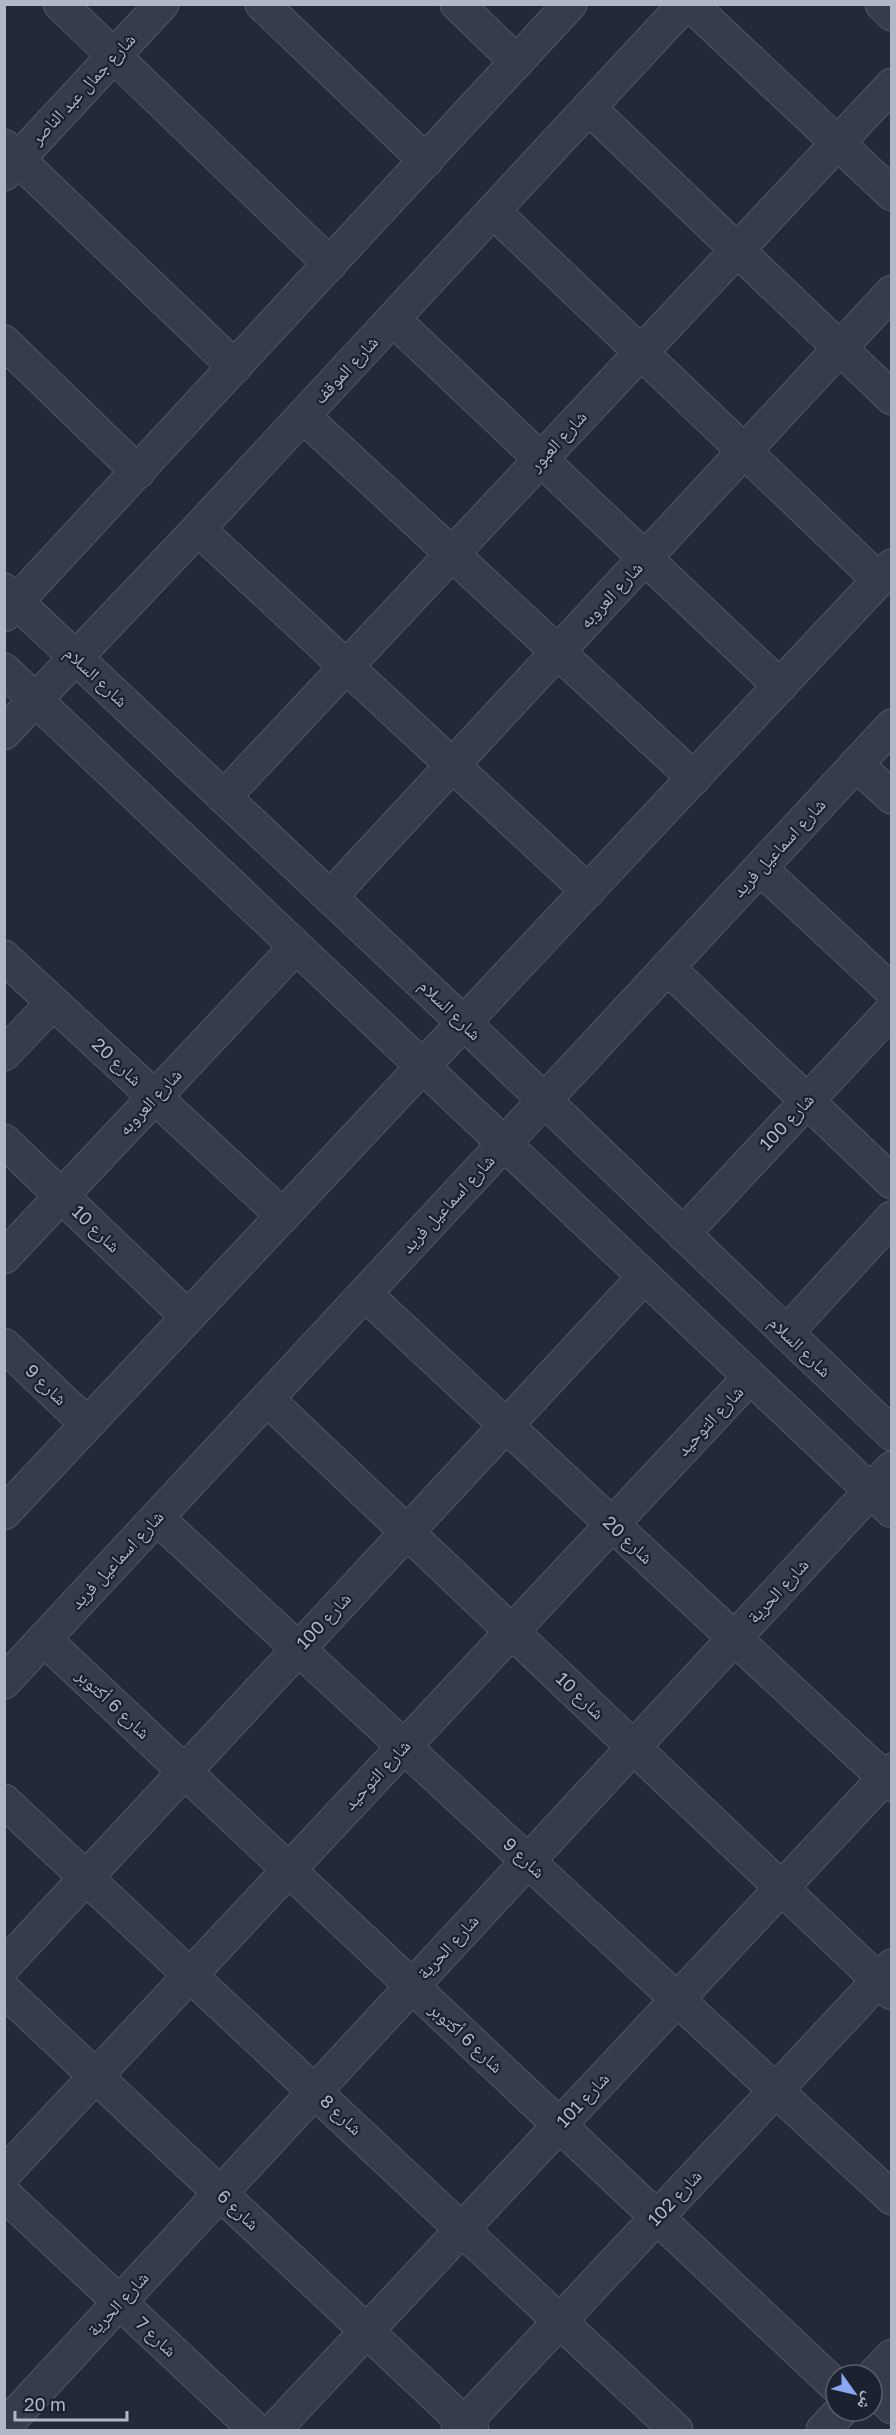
<svg xmlns="http://www.w3.org/2000/svg" width="896" height="2435" font-family="'Golos Text','Noto Naskh Arabic',sans-serif">
<rect width="100%" height="100%" fill="#222a39"/>
<g fill="none" stroke-linecap="round" stroke-linejoin="round">
<defs>
<g id="street">
<polyline points="60,4 330,264"/>
<polyline points="262,4 426,161"/>
<polyline points="457,4 517,62"/>
<polyline points="690,4 892,194"/>
<polyline points="882,4 892,14"/>
<polyline points="589,108 892,398"/>
<polyline points="4,146 235,367"/>
<polyline points="4,174 162,4"/>
<polyline points="493,211 879,580"/>
<polyline points="393,319 780,686"/>
<polyline points="4,342 138,472"/>
<polyline points="303,416 694,778"/>
<polyline points="198,529 588,891"/>
<polyline points="4,590 464,1023 892,1434"/>
<polyline points="4,615 570,4"/>
<polyline points="4,670 892,1511"/>
<polyline points="4,733 198,529 685,4"/>
<polyline points="856,764 892,797"/>
<polyline points="224,797 892,85"/>
<polyline points="760,868 892,991"/>
<polyline points="330,897 892,292"/>
<polyline points="4,957 283,1216"/>
<polyline points="668,968 892,1182"/>
<polyline points="4,1054 53,1003"/>
<polyline points="4,1141 188,1317"/>
<polyline points="683,1234 892,1010"/>
<polyline points="4,1257 296,947"/>
<polyline points="365,1294 892,1785"/>
<polyline points="786,1333 892,1218"/>
<polyline points="4,1345 87,1424"/>
<polyline points="267,1399 892,1993"/>
<polyline points="4,1513 892,566"/>
<polyline points="157,1518 892,2198"/>
<polyline points="44,1639 836,2386"/>
<polyline points="4,1682 892,726"/>
<polyline points="4,1801 676,2430"/>
<polyline points="4,1966 644,1277"/>
<polyline points="4,1990 472,2430"/>
<polyline points="4,2174 750,1377"/>
<polyline points="4,2194 256,2430"/>
<polyline points="872,2377 892,2356"/>
<polyline points="872,2388 892,2407"/>
<polyline points="4,2427 892,1468"/>
<polyline points="274,2430 892,1770"/>
<polyline points="458,2430 892,1966"/>
<polyline points="823,2430 841,2411"/>
</g>
</defs>
<!-- street casing -->
<use href="#street" stroke="#515764" stroke-width="35"/>
<!-- street -->
<use href="#street" stroke="#363c49" stroke-width="33"/>
</g>
<g text-anchor="middle" stroke-width="4.5" stroke-linejoin="round" paint-order="stroke">
<!-- street labels -->
<g font-size="18" fill="#b1b7c5" stroke="#1b212e">
<text transform="translate(83 89) rotate(-47)" y="6">شارع جمال عبد الناصر</text>
<text transform="translate(346 370) rotate(-47)" y="6">شارع الموقف</text>
<text transform="translate(558 441) rotate(-47)" y="6">شارع العبور</text>
<text transform="translate(611 595) rotate(-47)" y="6">شارع العروبه</text>
<text transform="translate(96 677) rotate(43)" y="6">شارع السلام</text>
<text transform="translate(779 848) rotate(-47)" y="6">شارع اسماعيل فريد</text>
<text transform="translate(450 1010) rotate(44)" y="6">شارع السلام</text>
<text transform="translate(117 1062) rotate(43)" y="6">شارع 20</text>
<text transform="translate(150 1102) rotate(-47)" y="6">شارع العروبه</text>
<text transform="translate(787 1122) rotate(-47)" y="6">شارع 100</text>
<text transform="translate(448 1204) rotate(-47)" y="6">شارع اسماعيل فريد</text>
<text transform="translate(96 1229) rotate(44)" y="6">شارع 10</text>
<text transform="translate(800 1347) rotate(44)" y="6">شارع السلام</text>
<text transform="translate(46 1385) rotate(44)" y="6">شارع 9</text>
<text transform="translate(710 1421) rotate(-47)" y="6">شارع التوحيد</text>
<text transform="translate(628 1540) rotate(43)" y="6">شارع 20</text>
<text transform="translate(117 1560) rotate(-47)" y="6">شارع اسماعيل فريد</text>
<text transform="translate(778 1591) rotate(-47)" y="6">شارع الحرية</text>
<text transform="translate(324 1621) rotate(-47)" y="6">شارع 100</text>
<text transform="translate(580 1696) rotate(44)" y="6">شارع 10</text>
<text transform="translate(113 1704) rotate(43)" y="6">شارع 6 أكتوبر</text>
<text transform="translate(377 1775) rotate(-47)" y="6">شارع التوحيد</text>
<text transform="translate(524 1858) rotate(43)" y="6">شارع 9</text>
<text transform="translate(448 1947) rotate(-47)" y="6">شارع الحرية</text>
<text transform="translate(466 2038) rotate(43)" y="6">شارع 6 أكتوبر</text>
<text transform="translate(583 2100) rotate(-47)" y="6">شارع 101</text>
<text transform="translate(341 2115) rotate(43)" y="6">شارع 8</text>
<text transform="translate(675 2198) rotate(-47)" y="6">شارع 102</text>
<text transform="translate(238 2210) rotate(43)" y="6">شارع 6</text>
<text transform="translate(118 2304) rotate(-47)" y="6">شارع الحرية</text>
<text transform="translate(156 2337) rotate(43)" y="6">شارع 7</text>
</g>
</g>
<!-- border -->
<rect width="896" height="2435" fill="none" stroke="#b1b7c5" stroke-width="12"/>
<!-- north arrow -->
<g transform="translate(854 2393) rotate(124)"><circle r="28" fill="#1b212e" stroke="#575d6a" stroke-width="1.5"/>
<path d="M0-4.5L10 22L0 15L-10 22Z" fill="#88a6f3"/>
<text y="-9" font-size="16" font-weight="bold" text-anchor="middle" fill="#b1b7c5">ش</text>
</g>
<!-- scale -->
<path d="M15 2411v9h112v-9" fill="none" stroke="#b1b7c5" stroke-width="3"/>
<text x="24" y="2411" font-size="18" fill="#b1b7c5" stroke="#1b212e" stroke-width="4.5" paint-order="stroke">20 m</text>
</svg>
